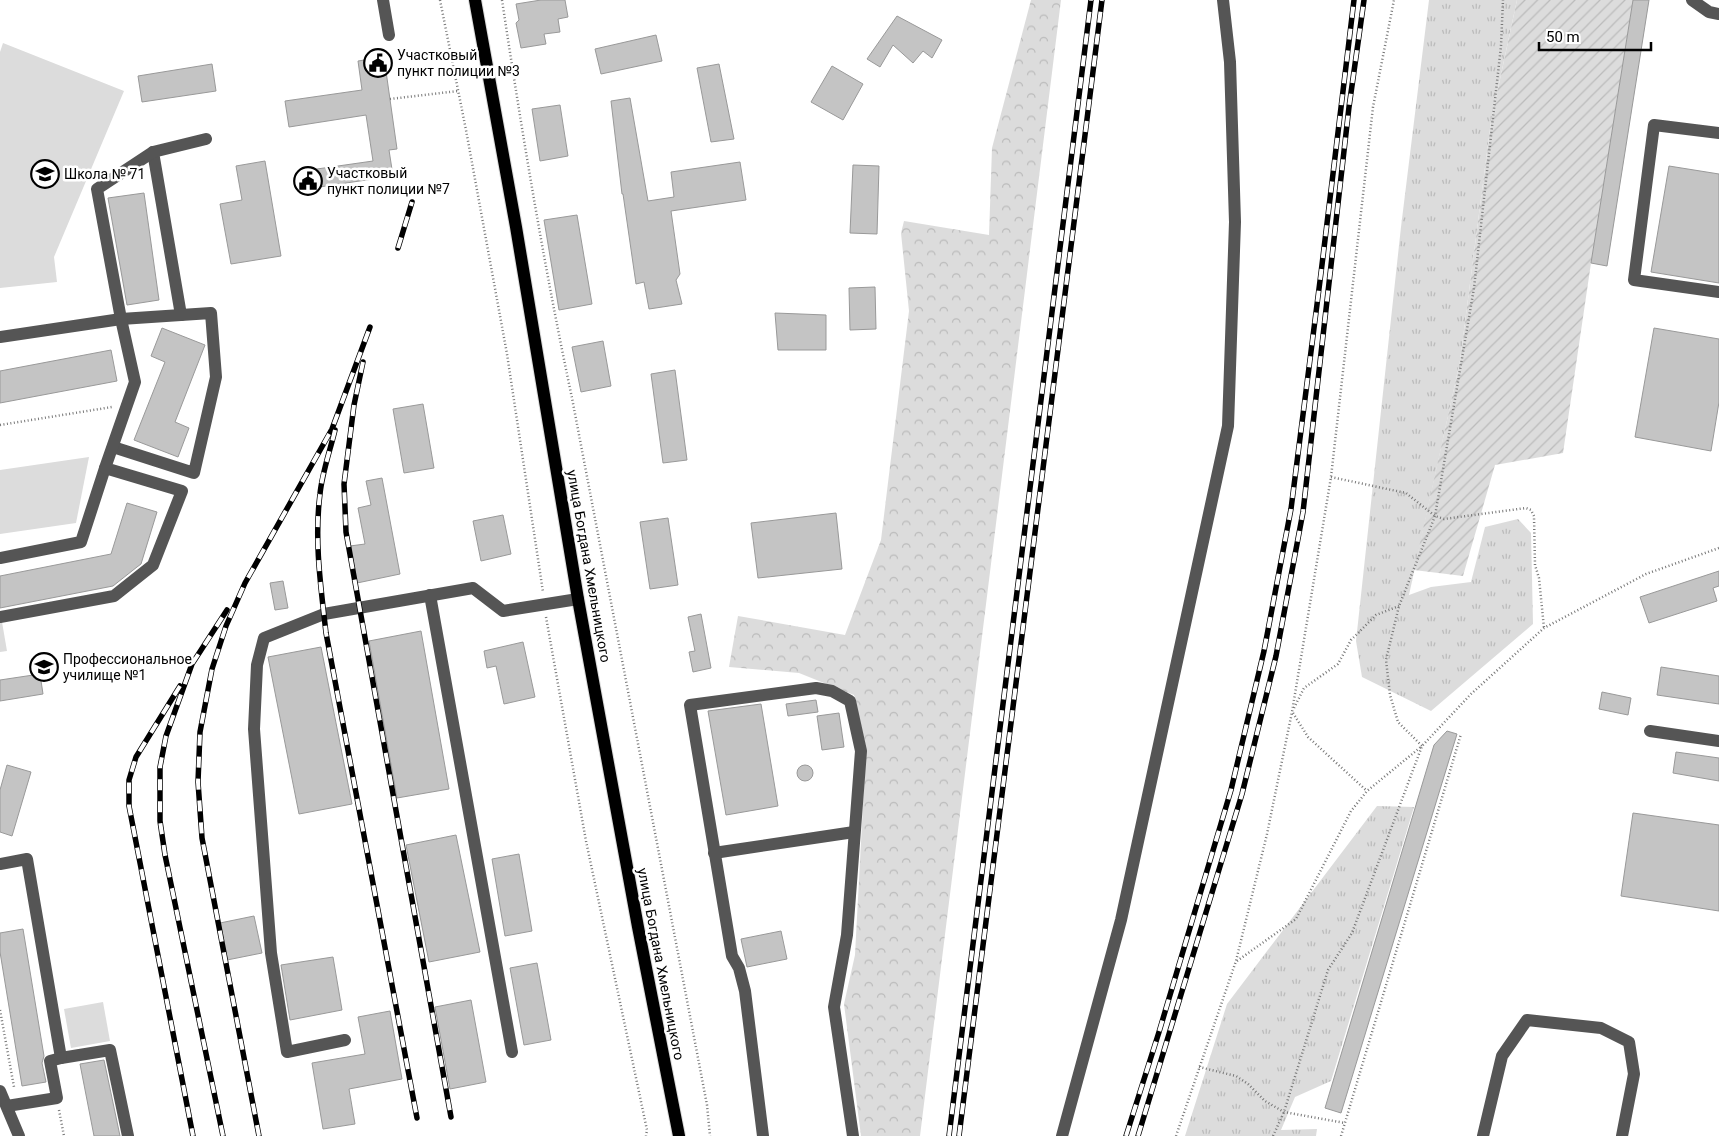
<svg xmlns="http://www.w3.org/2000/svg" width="1719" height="1136" font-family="Roboto,sans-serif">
<defs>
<pattern id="grass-tufts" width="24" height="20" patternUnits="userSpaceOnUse" patternTransform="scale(1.25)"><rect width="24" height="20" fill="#dcdcdc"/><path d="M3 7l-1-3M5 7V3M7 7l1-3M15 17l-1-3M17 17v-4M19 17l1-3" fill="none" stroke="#bbb"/></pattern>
<pattern id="forest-crowns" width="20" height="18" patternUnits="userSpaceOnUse" patternTransform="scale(1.25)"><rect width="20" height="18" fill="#dcdcdc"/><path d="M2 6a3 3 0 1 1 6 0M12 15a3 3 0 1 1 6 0" fill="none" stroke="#bbb"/></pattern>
<pattern id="garden-furrows" width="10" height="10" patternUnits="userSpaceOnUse" patternTransform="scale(1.25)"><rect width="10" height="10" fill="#dcdcdc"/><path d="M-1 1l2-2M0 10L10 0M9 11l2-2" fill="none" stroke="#bbb"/></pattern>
</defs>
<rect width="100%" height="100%" fill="#fff"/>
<!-- grass -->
<g fill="url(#grass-tufts)">
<polygon points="1429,0 1517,0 1491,121 1460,361 1409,595 1431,587 1471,582 1485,527 1518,519 1531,533 1533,624 1431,711 1362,677 1356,641 1401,227"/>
<polygon points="1377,806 1414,807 1331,1081 1295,1097 1281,1130 1317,1129 1316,1136 1185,1136 1227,1004"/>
</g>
<!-- forest -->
<polygon fill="url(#forest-crowns)" points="1031,0 1061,0 920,1136 861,1136 844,1004 855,955 866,748 854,695 799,673 729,667 738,616 845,635 881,540 909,311 901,233 904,221 989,235 992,148"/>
<!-- park -->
<g fill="#dcdcdc">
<polygon points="3,43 124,91 54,257 57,282 0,288 0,52"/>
<polygon points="89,457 76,523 0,534 0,470"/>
<polygon points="2,622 7,651 0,652 0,623"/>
<polygon points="103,1002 110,1041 71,1048 64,1009"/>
</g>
<!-- garden -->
<polygon fill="url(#garden-furrows)" points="1517,0 1633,0 1591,263 1563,453 1495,465 1463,576 1414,570 1460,361 1491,121"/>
<!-- building -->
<g fill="#c4c4c4" stroke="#999">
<polygon points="541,0 565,0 568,17 558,19 560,32 544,34 546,44 521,48 516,23 519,20 516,4"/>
<polygon points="1633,0 1649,0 1607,266 1591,263"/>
<polygon points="897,16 942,40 932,58 923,51 913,63 893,45 880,67 867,59"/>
<polygon points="656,35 662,61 601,74 595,49"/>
<polygon points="384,57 397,149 389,150 393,176 306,189 303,171 373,161 366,115 289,127 285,101 362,90 358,61"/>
<polygon points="212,64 216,91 142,102 138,76"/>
<polygon points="719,64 734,139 711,142 697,68"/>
<polygon points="832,66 863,84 843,120 811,102"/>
<polygon points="630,98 648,201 674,197 671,172 740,162 746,200 671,211 680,274 676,280 682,304 649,309 644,282 636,284 623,194 622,194 611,101"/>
<polygon points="560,105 568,156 540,161 532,109"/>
<polygon points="265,161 281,256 231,264 220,204 242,200 236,166"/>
<polygon points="853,165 879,166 877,234 850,233"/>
<polygon points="1669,166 1719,174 1719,283 1651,272"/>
<polygon points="144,193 159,300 127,305 108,198"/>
<polygon points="577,215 592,304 559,310 544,220"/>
<polygon points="875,287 876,329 850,330 849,288"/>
<polygon points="775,313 826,315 826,350 778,350"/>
<polygon points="162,328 205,345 175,422 189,428 178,457 134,440 165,362 151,356"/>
<polygon points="1654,328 1719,339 1719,402 1711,451 1635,437"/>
<polygon points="603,341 611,386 581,392 572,347"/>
<polygon points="111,350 117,381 0,403 0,371"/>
<polygon points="675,370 687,460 663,463 651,374"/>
<polygon points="423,404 434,468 404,473 393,409"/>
<polygon points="382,478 400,574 357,583 350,546 365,544 358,508 371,505 366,481"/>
<polygon points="127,503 157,512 141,564 137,567 113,586 0,608 0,576 111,554"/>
<polygon points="836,513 842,569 758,578 751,523"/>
<polygon points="503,515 511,554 481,561 473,521"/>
<polygon points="668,518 678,585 650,589 640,522"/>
<polygon points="1719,571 1719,586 1713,588 1717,601 1649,623 1640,597"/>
<polygon points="283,581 288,608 275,610 270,583"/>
<polygon points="701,614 711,668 693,672 689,652 695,651 688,617"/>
<polygon points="421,631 449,789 397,798 369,641"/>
<polygon points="523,642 535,697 504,704 496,666 487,668 484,651"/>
<polygon points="321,647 352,804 299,814 268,657"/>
<polygon points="1661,667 1719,676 1719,704 1657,695"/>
<polygon points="40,674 43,694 0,701 0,680"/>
<polygon points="1602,692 1631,698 1628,715 1599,709"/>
<polygon points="816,700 818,712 788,716 786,704"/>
<polygon points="761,704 778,806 726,815 708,711"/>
<polygon points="839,713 844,747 822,750 817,716"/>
<polygon points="1447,731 1457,734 1341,1113 1325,1108 1434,745"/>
<polygon points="1676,752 1719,758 1719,781 1673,773"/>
<circle cx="805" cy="773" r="8"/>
<polygon points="7,765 31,772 12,836 0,832 0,790"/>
<polygon points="1633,813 1719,825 1719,911 1621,896"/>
<polygon points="456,835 480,952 429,962 406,845"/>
<polygon points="519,854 532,931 505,936 492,859"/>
<polygon points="254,916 262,953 227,960 220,923"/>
<polygon points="23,929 44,1056 42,1063 46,1082 22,1086 0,952 0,933"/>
<polygon points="781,931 787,959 747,967 741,939"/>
<polygon points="333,957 342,1010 290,1020 281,965"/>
<polygon points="537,963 551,1040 524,1045 510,968"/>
<polygon points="471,1000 486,1082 450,1089 435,1007"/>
<polygon points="390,1011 402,1079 349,1089 355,1124 323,1129 312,1063 365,1054 358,1017"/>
<polygon points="104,1060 120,1136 94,1136 80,1064"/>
</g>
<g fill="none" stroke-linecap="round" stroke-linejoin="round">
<defs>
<polyline id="major" points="475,0 516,227 578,599 638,927 679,1136"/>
</defs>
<!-- major casing -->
<use href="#major" stroke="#dbdbdb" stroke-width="14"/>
<!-- path -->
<g stroke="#777" stroke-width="2.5" stroke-dasharray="1 2.5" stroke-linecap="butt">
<polyline points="440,0 466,130 507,354 543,592"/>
<path d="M502,0C522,133 544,266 572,398L707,1105L710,1136"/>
<polyline points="390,99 458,91"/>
<polyline points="0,425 112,407"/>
<polyline points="1331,477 1406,493 1435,516 1444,519 1526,508 1531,510 1534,516 1535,565 1539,578 1544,628"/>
<polyline points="546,617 586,841 647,1130 646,1136"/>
<polyline points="1294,708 1304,688 1338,664 1351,640 1376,615 1399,606"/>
<polyline points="1293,713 1308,737 1367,791"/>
<polyline points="1237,961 1296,919 1351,811 1367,791 1422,746 1398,722 1390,695 1386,660 1399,606 1435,516 1474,288 1501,46 1503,0"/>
<polyline points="0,1010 14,1087"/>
<polyline points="1199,1067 1236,1076 1248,1084 1265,1101 1284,1112 1345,1123"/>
<polyline points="59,1110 64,1136"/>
<polyline points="1176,1136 1236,961 1267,834 1292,712 1331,477 1373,107 1394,0"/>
<polyline points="1273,1136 1284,1112 1328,970 1352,933 1422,746 1471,694 1544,628 1646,574 1719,548"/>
<polyline points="1341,1136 1461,734"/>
</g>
<!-- minor -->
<g stroke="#555" stroke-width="12">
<polyline points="383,0 389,35"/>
<polyline points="1692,0 1709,12 1719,14"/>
<polyline points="1719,133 1654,125 1634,280 1719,292"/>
<polyline points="153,152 181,315"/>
<polyline points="0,337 121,319 211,313 216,377 194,473 113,447"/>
<polyline points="0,558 81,542 105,468"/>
<polyline points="430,595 512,1052"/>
<polyline points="0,617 114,596 153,565 182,491 105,468 135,382 121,319 97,189 153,152 206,139"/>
<polyline points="1650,731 1719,741"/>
<polyline points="714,853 854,832"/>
<polyline points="0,864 27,859 61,1058 110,1050 128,1136"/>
<polyline points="345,1040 287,1052 271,953 254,729 257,665 264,638 324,614 473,588 503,611 578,599"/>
<polyline points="0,1091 19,1136"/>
<polyline points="7,1106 57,1098 50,1061 61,1058"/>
<polyline points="763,1136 745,991 739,968 732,956 690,705 816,688 832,691 850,701 861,751 847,935 834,1007 853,1136"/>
<polyline points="1062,1136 1121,920 1228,426 1235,222 1230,62 1223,0"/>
<polyline points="1483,1136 1502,1056 1527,1020 1601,1028 1629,1042 1634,1074 1622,1136"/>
</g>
<!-- major -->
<use href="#major" stroke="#000" stroke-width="12"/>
<defs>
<g id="rail">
<polyline points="398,248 412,202"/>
<polyline points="363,362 354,405 344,484 346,532 451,1117"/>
<path d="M335,430C330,451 322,473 320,494C314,541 321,588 326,633L417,1118"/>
<polyline points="180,686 136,757 129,780 129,806 193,1136"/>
<polyline points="223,1136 165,855 160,821 160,767 166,736 192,664 227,610"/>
<polyline points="259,1136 202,838 198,782 200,732 212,669 226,626 245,583 332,429 370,327"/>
<polyline points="949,1136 1091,0"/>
<polyline points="959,1136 1102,0"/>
<polyline points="1126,1136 1159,1032 1231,790 1264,651 1291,509 1321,273 1354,0"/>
<polyline points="1138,1136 1242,794 1276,656 1303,512 1349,107 1364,0"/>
</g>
</defs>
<!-- rail casing -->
<use href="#rail" stroke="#000" stroke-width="5.5"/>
<!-- rail -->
<use href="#rail" stroke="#fff" stroke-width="4" stroke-dasharray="11" stroke-linecap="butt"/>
</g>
<!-- icons -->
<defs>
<symbol id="civic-ring" viewBox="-11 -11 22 22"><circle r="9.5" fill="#fff" stroke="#000" stroke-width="1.5"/><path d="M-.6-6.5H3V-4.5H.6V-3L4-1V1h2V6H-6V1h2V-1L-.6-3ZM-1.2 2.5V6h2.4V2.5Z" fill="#000"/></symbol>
<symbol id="school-ring" viewBox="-11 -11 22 22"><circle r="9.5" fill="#fff" stroke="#000" stroke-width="1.5"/><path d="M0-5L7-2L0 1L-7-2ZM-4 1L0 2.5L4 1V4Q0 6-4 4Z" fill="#000"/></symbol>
<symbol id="university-ring" viewBox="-11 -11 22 22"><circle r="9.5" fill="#fff" stroke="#000" stroke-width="1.5"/><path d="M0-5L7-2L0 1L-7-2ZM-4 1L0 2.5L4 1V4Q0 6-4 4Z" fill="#000"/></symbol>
</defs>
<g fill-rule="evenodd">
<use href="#civic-ring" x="362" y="47" width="32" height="32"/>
<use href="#school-ring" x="29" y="158" width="32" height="32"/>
<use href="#civic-ring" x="292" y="165" width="32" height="32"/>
<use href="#university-ring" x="28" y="651" width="32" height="32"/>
</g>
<g text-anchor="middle" stroke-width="5" stroke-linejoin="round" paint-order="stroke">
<!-- poi labels -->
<g font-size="14" fill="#000" stroke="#fff" text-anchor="start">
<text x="397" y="60">Участковый<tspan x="397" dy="16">пункт полиции №3</tspan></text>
<text x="327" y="178">Участковый<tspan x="327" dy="16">пункт полиции №7</tspan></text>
<text x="64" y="179">Школа № 71</text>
<text x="63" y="664">Профессиональное<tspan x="63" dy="16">училище №1</tspan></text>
</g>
<!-- street labels -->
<g font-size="14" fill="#000" stroke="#fff">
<text transform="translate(589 566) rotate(80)" y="5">улица Богдана Хмельницкого</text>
<text transform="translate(661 964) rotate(79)" y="5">улица Богдана Хмельницкого</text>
</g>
</g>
<!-- scale -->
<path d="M1539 42v8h112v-8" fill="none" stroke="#000000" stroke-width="2.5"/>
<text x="1546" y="42" font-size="15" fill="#000000" stroke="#ffffff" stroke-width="4" paint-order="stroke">50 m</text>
</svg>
